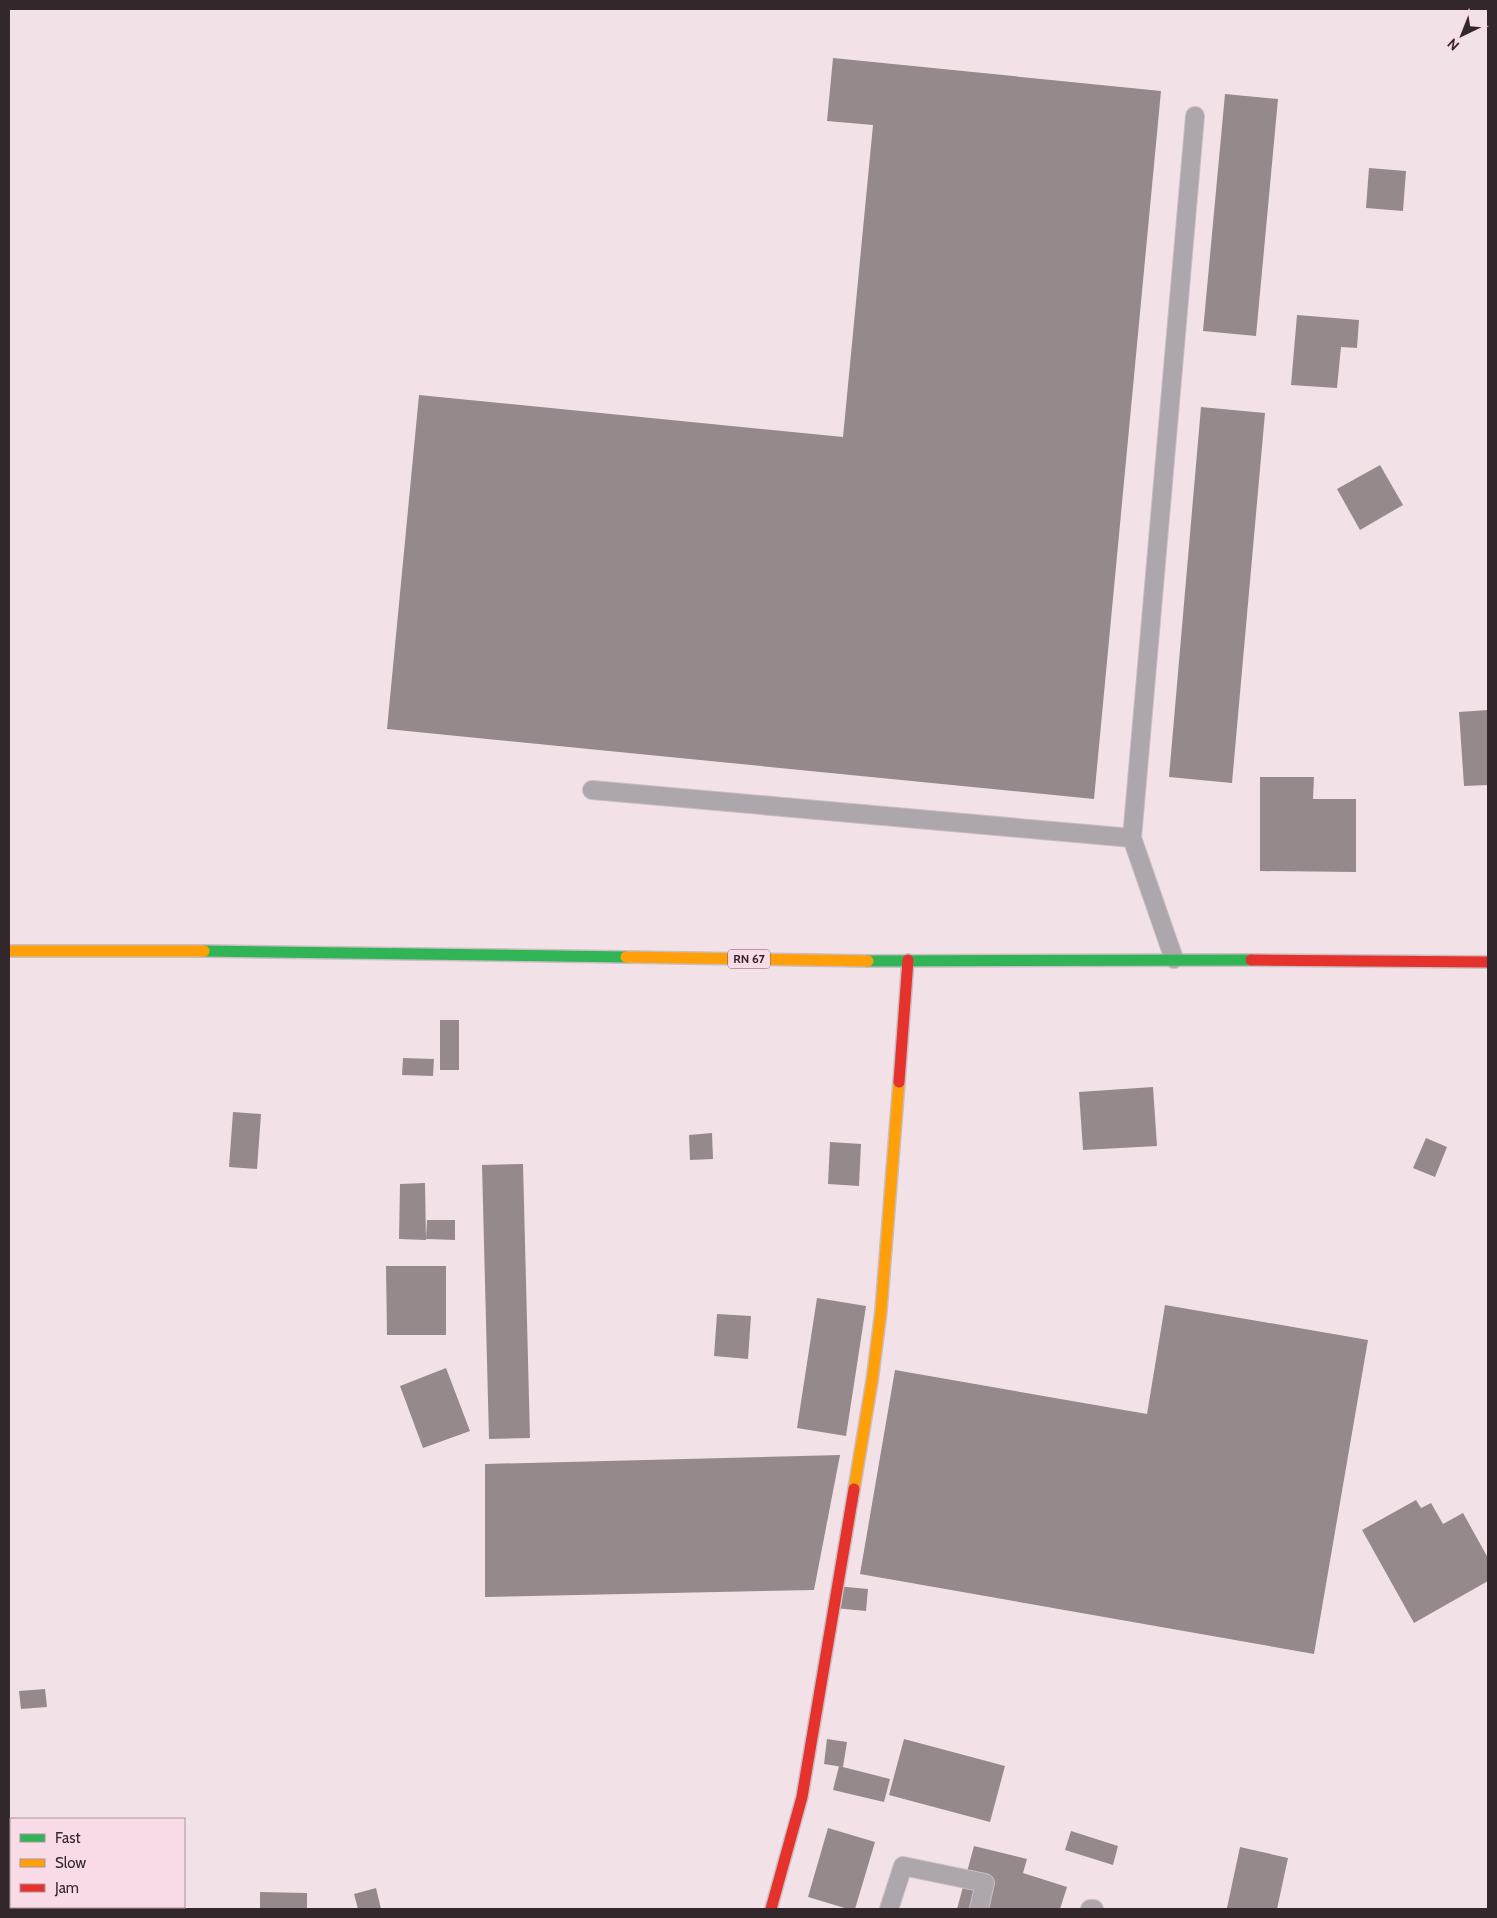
<svg xmlns="http://www.w3.org/2000/svg" width="1497" height="1918" font-family="Cabin,sans-serif">
<rect width="100%" height="100%" fill="#f2e2e8"/>
<!-- building -->
<g fill="#95898b">
<polygon points="833,58 1161,91 1094,799 387,729 419,395 843,437 873,125 827,121"/>
<polygon points="1225,94 1278,99 1256,336 1203,331"/>
<polygon points="1369,168 1406,171 1403,211 1366,208"/>
<polygon points="1297,315 1359,320 1357,348 1341,347 1337,388 1291,385"/>
<polygon points="1201,407 1265,413 1232,783 1169,777"/>
<polygon points="1380,465 1403,505 1360,530 1337,489"/>
<polygon points="1488,710 1488,785 1464,786 1459,712"/>
<polygon points="1260,777 1314,777 1313,799 1356,799 1356,872 1260,871"/>
<rect x="440" y="1020" width="19" height="50"/>
<polygon points="403,1058 434,1059 433,1076 402,1075"/>
<polygon points="1153,1087 1157,1146 1083,1150 1079,1092"/>
<polygon points="233,1112 261,1114 257,1169 229,1167"/>
<polygon points="712,1133 713,1159 690,1160 689,1135"/>
<polygon points="1426,1138 1447,1147 1435,1177 1413,1168"/>
<polygon points="830,1142 861,1144 859,1186 828,1184"/>
<polygon points="523,1164 530,1438 489,1439 482,1165"/>
<polygon points="425,1183 426,1240 399,1239 400,1184"/>
<polygon points="427,1220 455,1220 455,1240 426,1239"/>
<polygon points="386,1266 446,1266 446,1335 387,1335"/>
<polygon points="817,1298 866,1306 846,1436 797,1428"/>
<polygon points="1165,1305 1368,1340 1314,1654 860,1574 895,1370 1147,1414"/>
<polygon points="717,1314 751,1316 748,1359 714,1356"/>
<polygon points="446,1368 470,1431 423,1448 400,1386"/>
<polygon points="840,1455 814,1590 485,1597 485,1464"/>
<polygon points="1416,1500 1421,1508 1431,1503 1443,1524 1463,1513 1488,1558 1488,1581 1414,1623 1362,1530"/>
<polygon points="836,1586 868,1589 866,1611 834,1608"/>
<polygon points="45,1689 47,1707 21,1709 19,1691"/>
<polygon points="827,1739 847,1742 843,1767 824,1764"/>
<polygon points="904,1739 1005,1766 990,1822 889,1795"/>
<polygon points="839,1766 890,1779 884,1802 833,1790"/>
<polygon points="828,1828 875,1842 855,1909 848,1909 808,1897"/>
<polygon points="1071,1831 1118,1846 1113,1865 1065,1850"/>
<polygon points="974,1846 1027,1859 1023,1873 1067,1887 1060,1909 957,1909"/>
<polygon points="1240,1847 1288,1858 1277,1909 1227,1908"/>
<polygon points="376,1888 381,1909 358,1909 354,1894"/>
<polygon points="260,1892 307,1893 307,1909 260,1908"/>
</g>
<g fill="none" stroke-linecap="round" stroke-linejoin="round">
<defs>
<g id="lane">
<polyline points="592,790 1132,838"/>
<polyline points="1174,959 1132,838 1195,116"/>
<polyline points="889,1909 903,1866 985,1883 979,1909"/>
<polyline points="1090,1909 1094,1909"/>
</g>
<g id="fast">
<polyline points="204,951 626,957"/>
<polyline points="868,961 1251,960"/>
</g>
<g id="slow">
<polyline points="9,951 204,951"/>
<polyline points="626,957 868,961"/>
<polyline points="854,1489 872,1381 881,1311 899,1082"/>
</g>
<g id="jam">
<polyline points="1251,960 1488,962"/>
<polyline points="899,1082 908,960"/>
<polyline points="771,1909 802,1797 854,1489"/>
</g>
</defs>
<!-- lane casing -->
<use href="#lane" stroke="#cabec3" stroke-width="20"/>
<!-- fast casing -->
<use href="#fast" stroke="#cabec3" stroke-width="14"/>
<!-- slow casing -->
<use href="#slow" stroke="#cabec3" stroke-width="14"/>
<!-- jam casing -->
<use href="#jam" stroke="#cabec3" stroke-width="14"/>
<!-- lane -->
<use href="#lane" stroke="#ada6ac" stroke-width="18"/>
<!-- fast -->
<use href="#fast" stroke="#30b455" stroke-width="11"/>
<!-- slow -->
<use href="#slow" stroke="#ff9f0a" stroke-width="11"/>
<!-- jam -->
<use href="#jam" stroke="#e5322d" stroke-width="11"/>
</g>
<g text-anchor="middle" stroke-width="5" stroke-linejoin="round" paint-order="stroke">
<!-- shield labels -->
<rect fill="#f9dbe7" stroke="#6e5d63" stroke-width="1" x="728" y="949.5" width="42" height="19" rx="4"/>
<g font-size="12" font-weight="bold" fill="#32272b">
<text x="749" y="963">RN 67</text>
</g>
</g>
<!-- border -->
<rect width="1497" height="1918" fill="none" stroke="#32272b" stroke-width="20"/>
<!-- legend -->
<rect x="10" y="1818" width="175" height="90" fill="#f9dbe7" stroke="#a9939c"/>
<rect x="20" y="1834" width="25" height="8" fill="#30b455" stroke="#a9939c"/>
<text x="55" y="1843" font-size="15" fill="#32272b">Fast</text>
<rect x="20" y="1859" width="25" height="8" fill="#ff9f0a" stroke="#a9939c"/>
<text x="55" y="1868" font-size="15" fill="#32272b">Slow</text>
<rect x="20" y="1884" width="25" height="8" fill="#e5322d" stroke="#a9939c"/>
<text x="55" y="1893" font-size="15" fill="#32272b">Jam</text>
<!-- north arrow -->
<g transform="translate(1462 35) rotate(223)" stroke="#f9dbe7" stroke-width="4" paint-order="stroke">
<path d="M0-4L9 19L0 12L-9 19Z" fill="#32272b"/>
<text y="-8" font-size="14" font-weight="bold" text-anchor="middle" fill="#32272b">N</text>
</g>
</svg>
